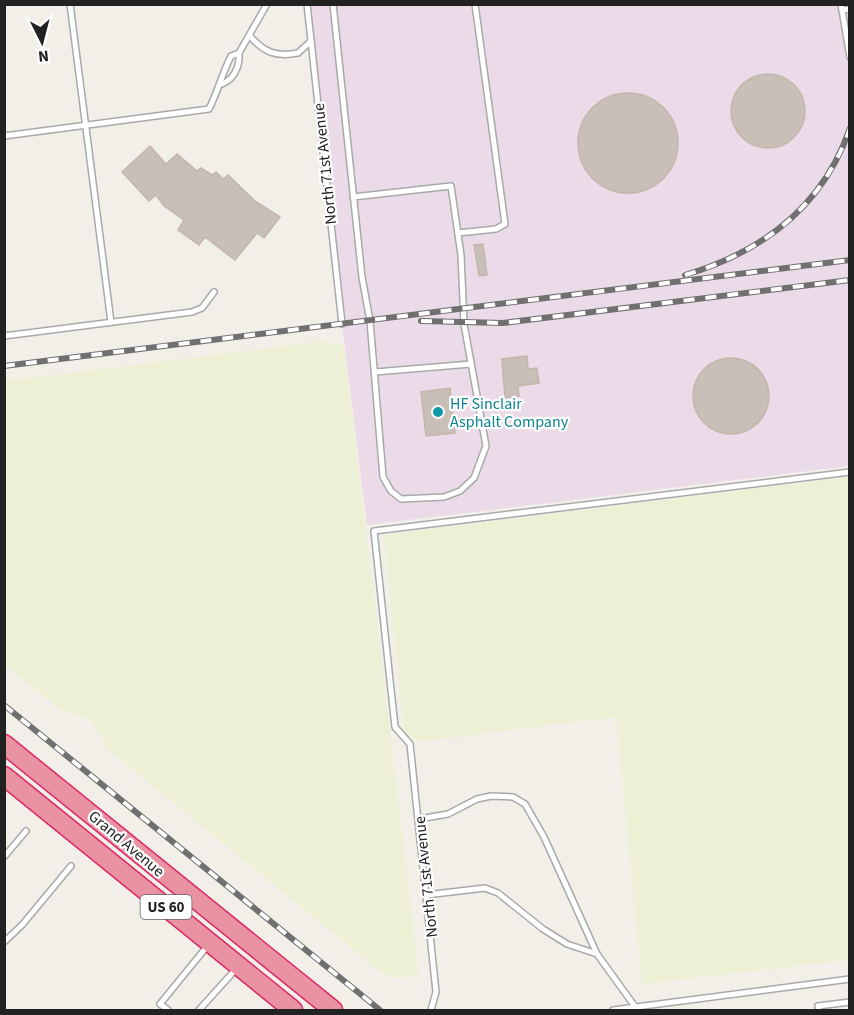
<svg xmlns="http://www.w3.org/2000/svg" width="854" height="1015" font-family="'Source Sans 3',sans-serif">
<rect width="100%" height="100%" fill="#f2efe9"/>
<!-- industrial -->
<polygon fill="#ebdbe8" points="307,5 849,5 849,466 367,525 342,324"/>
<!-- farmland -->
<g fill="#eef0d5">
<polygon points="324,341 344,346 419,975 393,978 377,969 106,748 91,719 60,710 5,664 5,381"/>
<polygon points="849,477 849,960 642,984 616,717 419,742 404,732 384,535"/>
</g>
<!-- building -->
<g fill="#c7bfb8" stroke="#c4b6ab" stroke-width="1.5">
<circle cx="768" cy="111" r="37"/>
<circle cx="628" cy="143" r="50"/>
<polygon points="150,146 166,164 177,154 197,171 201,168 212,175 216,172 223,179 228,175 255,201 280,217 264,238 257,233 235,260 205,237 199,245 178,230 184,220 164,206 156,195 149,201 122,172"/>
<polygon points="483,244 487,275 479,276 474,245"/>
<polygon points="527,356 528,369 537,368 539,383 518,386 519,396 505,398 502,359"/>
<circle cx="731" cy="396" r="38"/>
<polygon points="450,388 455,433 426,436 421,392"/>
</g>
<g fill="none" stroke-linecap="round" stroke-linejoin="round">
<defs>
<g id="lane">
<polyline points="70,4 111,322"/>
<polyline points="307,4 342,324"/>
<polyline points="333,4 362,277 370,321 383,477 391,491 401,499 444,497 460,491 474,478 486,446 464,324 461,255 451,186 353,197"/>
<polyline points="841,4 842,10 850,9"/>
<polyline points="842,10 850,57"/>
<path d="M250,36C264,53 277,57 298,53L311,41"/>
<path d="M222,84C234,79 240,67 239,53"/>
<path d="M4,136L209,109C218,91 222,74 231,56L239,53L267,4"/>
<polyline points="458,233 496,229 505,224 475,4"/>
<polyline points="4,336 192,312 202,308 214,292"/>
<polyline points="375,372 471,364"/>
<polyline points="419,819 448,814 477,799 491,796 513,797 525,804 544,837 597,954 636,1008"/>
<polyline points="4,857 26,831"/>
<polyline points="426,895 485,888 498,893 543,929 567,944 597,954"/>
<polyline points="4,942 22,925 71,866"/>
<polyline points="168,1010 160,1004 209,944"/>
<polyline points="199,1010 236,969"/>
<polyline points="431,1010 436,992 410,744 395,727 374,531 850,472"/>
<polyline points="613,1010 850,979"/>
<polyline points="819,1010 818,1006 850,1002"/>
</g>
<g id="highway">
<polyline points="4,744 333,1010"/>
<polyline points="4,776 293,1010"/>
</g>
</defs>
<!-- lane casing -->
<use href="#lane" stroke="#a9a9a9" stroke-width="8"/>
<!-- highway casing -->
<use href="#highway" stroke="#dc2a67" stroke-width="21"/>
<!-- lane -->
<use href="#lane" stroke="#fff" stroke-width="5"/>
<!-- highway -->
<use href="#highway" stroke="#e892a2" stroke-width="18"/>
<defs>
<g id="rail">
<path d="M685,275C762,252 823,207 850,128"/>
<polyline points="421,321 503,323 850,280"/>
<polyline points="4,366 850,260"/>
<polyline points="4,705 380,1010"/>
</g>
</defs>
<!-- rail casing -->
<use href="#rail" stroke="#707070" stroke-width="6"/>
<!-- rail -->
<use href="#rail" stroke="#fff" stroke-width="4" stroke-dasharray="11" stroke-linecap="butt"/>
</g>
<!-- markers -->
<circle fill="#0f9aa8" stroke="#fff" stroke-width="2" cx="438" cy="412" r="6"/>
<g text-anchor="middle" stroke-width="4.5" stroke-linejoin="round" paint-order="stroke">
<!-- shield labels -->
<rect fill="#fff" stroke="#646464" stroke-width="1.5" x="140.5" y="895" width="51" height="24" rx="4.5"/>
<g font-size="15" font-weight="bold" fill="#222">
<text x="166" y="912">US 60</text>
</g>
<!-- street labels -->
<g font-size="16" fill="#222" stroke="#fff">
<text transform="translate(324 164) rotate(-96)" y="6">North 71st Avenue</text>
<text transform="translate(127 843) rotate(40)" y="6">Grand Avenue</text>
<text transform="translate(425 877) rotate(-96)" y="6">North 71st Avenue</text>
</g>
<!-- culture labels -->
<g font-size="16" fill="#0d838f" stroke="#fff" text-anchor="start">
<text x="450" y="409">HF Sinclair<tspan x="450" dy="18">Asphalt Company</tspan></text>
</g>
</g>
<!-- border -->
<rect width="854" height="1015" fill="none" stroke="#222222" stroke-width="12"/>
<!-- north arrow -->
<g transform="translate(42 42) rotate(174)" stroke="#ffffff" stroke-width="4.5" paint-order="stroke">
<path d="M0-4.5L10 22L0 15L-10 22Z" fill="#222222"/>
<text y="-9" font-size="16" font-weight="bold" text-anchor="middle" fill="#222222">N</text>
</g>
</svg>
